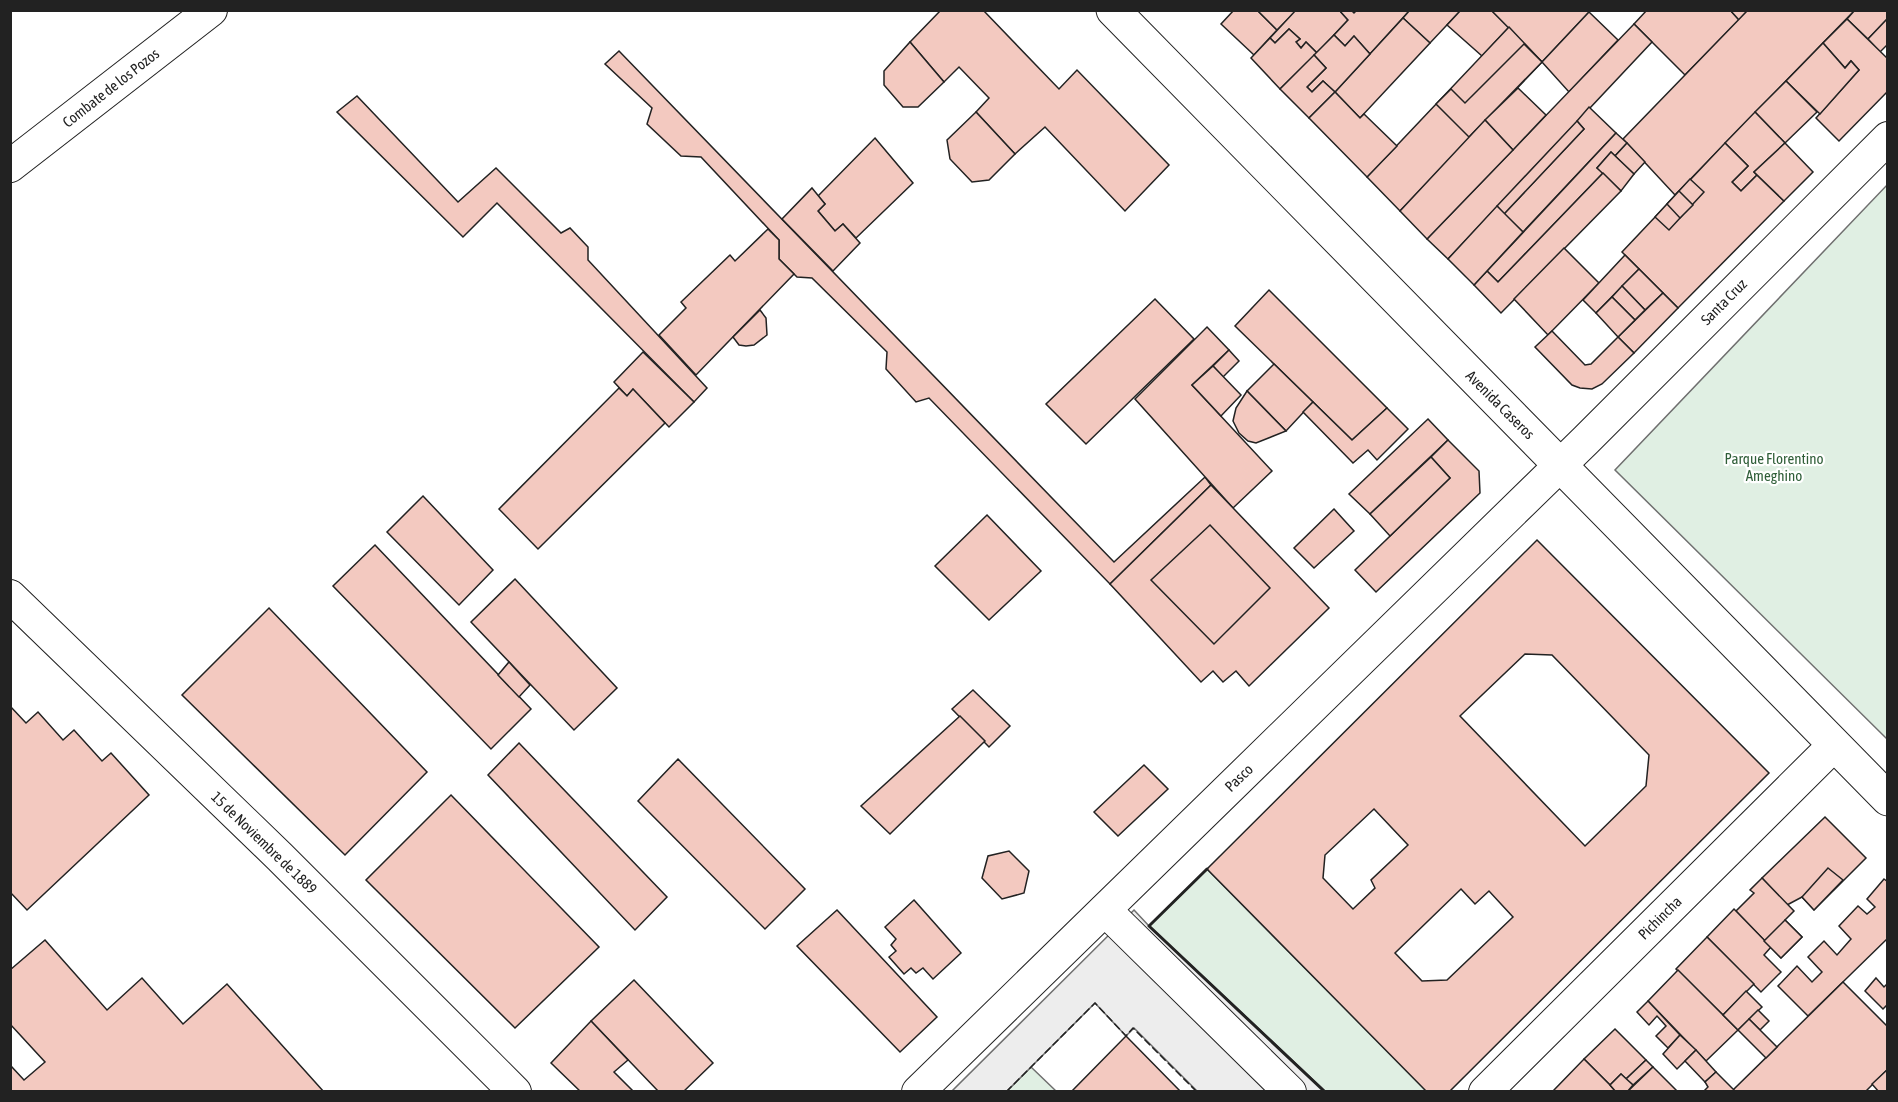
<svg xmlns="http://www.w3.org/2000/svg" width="1898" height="1102" font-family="'Asap Condensed',sans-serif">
<rect width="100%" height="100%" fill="#fff"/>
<!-- green -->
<g fill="#e0efe3" stroke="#6f6f6f" stroke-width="1.5">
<polygon points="1887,185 1887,739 1615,470"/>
<polygon points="1207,869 1427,1091 1325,1091 1149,926"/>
<polygon points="1031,1067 1056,1091 1006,1092"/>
</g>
<!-- parking -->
<polygon fill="#ededed" stroke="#6f6f6f" stroke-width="1.5" points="1134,910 1149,926 1325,1091 1197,1091 1134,1028 1126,1036 1095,1003 1007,1091 951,1092"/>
<!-- building -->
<g fill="#f3c9c0" stroke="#222" stroke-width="1.5" fill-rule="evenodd">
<polygon points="941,10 983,10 1059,89 1077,70 1169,165 1125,211 1045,127 1015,154 976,112 989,98 959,67 944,82 910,42"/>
<polygon points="1234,10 1257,10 1277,30 1254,55 1221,24"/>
<polygon points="1257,10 1294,10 1295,12 1277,30"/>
<polygon points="1296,10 1339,10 1348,20 1317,53 1306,42 1301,48 1296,42 1300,39 1289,29 1275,43 1270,38"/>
<polygon points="1339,10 1351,10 1354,13 1357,10 1410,10 1370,54 1354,36 1345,46 1334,35 1348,20"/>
<polygon points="1410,10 1461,10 1430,43 1403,18"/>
<polygon points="1461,10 1491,10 1509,27 1482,56 1447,25"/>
<polygon points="1491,10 1588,10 1589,12 1542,62"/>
<polygon points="1647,10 1730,10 1739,20 1685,75 1634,24"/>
<polygon points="1730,10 1748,10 1739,20"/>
<polygon points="1748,10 1855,10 1675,195 1623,139"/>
<polygon points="1855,10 1888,10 1888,18 1868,39 1847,19"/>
<polygon points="1589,12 1618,40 1569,92 1542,62"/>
<polygon points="1403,18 1430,43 1360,118 1335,92"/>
<polygon points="1888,18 1888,44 1880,52 1868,39"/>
<polygon points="1847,19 1888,59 1888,91 1839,141 1816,118 1859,70 1851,61 1845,68 1823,43"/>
<polygon points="1634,24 1652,42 1448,259 1427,239"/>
<polygon points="1509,27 1542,62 1400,211 1367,177"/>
<polygon points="1289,29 1300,39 1296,42 1301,48 1306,42 1317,53 1280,89 1251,58 1270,38 1275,43"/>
<polygon points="1334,35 1345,46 1354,36 1370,54 1335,92 1323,81 1312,92 1307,87 1326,68 1314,55"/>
<polygon points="910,42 944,82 918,107 903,107 884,85 884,71"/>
<polygon points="1823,43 1845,68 1851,61 1859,70 1820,114 1786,81"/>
<polygon points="1524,44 1542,62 1469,137 1436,104 1451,89 1465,103"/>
<polygon points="619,51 1114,562 1205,477 1211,485 1110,584 929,398 916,402 886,369 887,352 812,278 797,277 779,259 779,240 701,157 681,156 647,124 652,108 605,64"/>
<polygon points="1314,55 1326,68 1307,87 1312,92 1323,81 1335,92 1309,118 1280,89"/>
<polygon points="1786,81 1817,112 1785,143 1755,112"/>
<polygon points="1518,88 1546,115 1513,150 1485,120"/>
<polygon points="1335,92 1360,118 1364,114 1397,146 1367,177 1309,118"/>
<polygon points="357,96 458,202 496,168 561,233 570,228 588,247 588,260 707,388 694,402 497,203 463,237 337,112"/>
<polygon points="1589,107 1616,133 1523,232 1504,214 1584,129 1577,121"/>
<polygon points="976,112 1015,154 989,180 972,182 950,159 947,140"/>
<polygon points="1755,112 1785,143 1754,172 1757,175 1741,191 1732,182 1748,166 1725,143"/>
<polygon points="1485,120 1513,150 1427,239 1400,211"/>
<polygon points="1577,121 1584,129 1504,214 1497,206"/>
<polygon points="1616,133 1627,143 1615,156 1611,152 1597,168 1603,173 1498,282 1487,271"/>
<polygon points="875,138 913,183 856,238 843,224 835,231 818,211 825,204 818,196"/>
<polygon points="1627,143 1645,162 1634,174 1615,156"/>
<polygon points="1725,143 1748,166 1732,182 1741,191 1757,175 1784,201 1678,308 1622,252"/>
<polygon points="1785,143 1813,172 1784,201 1754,172"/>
<polygon points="1611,152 1634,174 1621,191 1597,168"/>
<polygon points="1603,173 1621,191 1501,313 1474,285 1487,271 1498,282"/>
<polygon points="1690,179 1704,192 1669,230 1655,217"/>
<polygon points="812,188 825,204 818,211 835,231 843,224 860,243 833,271 782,219"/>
<polygon points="1679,191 1693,205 1680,218 1667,204"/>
<polygon points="1497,206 1523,232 1474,285 1448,259"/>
<polygon points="768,229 779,240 779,259 794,274 696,375 659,335 686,308 681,302 730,255 735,261"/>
<polygon points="1564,248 1599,283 1548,335 1514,299"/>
<polygon points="1625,255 1639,269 1596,313 1583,300"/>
<polygon points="1639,269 1663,293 1645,310 1622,286"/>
<polygon points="1622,286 1645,310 1635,320 1612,297"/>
<polygon points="1269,290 1387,408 1352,440 1235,326"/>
<polygon points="1663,293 1678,308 1634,353 1618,337"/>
<polygon points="1612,297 1635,320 1618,337 1596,313"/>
<polygon points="1155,299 1194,339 1086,444 1046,404"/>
<polygon points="760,310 766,318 767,335 754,345 746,346 739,345 733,337"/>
<polygon points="1207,327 1229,350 1192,385 1272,471 1233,508 1135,399"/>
<polygon points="1552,331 1585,365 1591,364 1618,337 1634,353 1602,384 1592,389 1580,388 1572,385 1535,347"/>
<polygon points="1229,350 1239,361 1223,377 1213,366"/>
<polygon points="643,352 694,402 669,427 633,389 627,396 614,382"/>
<polygon points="1274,364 1313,402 1286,431 1247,391"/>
<polygon points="1213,366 1241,395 1221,416 1192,385"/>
<polygon points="619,388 627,396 633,389 665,423 538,549 499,509"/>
<polygon points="1247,391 1286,431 1256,443 1248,441 1239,433 1233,421 1236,408"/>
<polygon points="1313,402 1352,440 1387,408 1408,429 1377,460 1368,450 1353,463 1303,412"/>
<polygon points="1428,419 1448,440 1370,514 1349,494"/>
<polygon points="1448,440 1479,471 1480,493 1376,592 1355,570 1450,478 1431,457"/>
<polygon points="1431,457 1450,478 1390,536 1370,514"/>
<polygon points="1211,485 1329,608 1249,686 1236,671 1223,682 1213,671 1201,682 1110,584"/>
<polygon points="423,496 493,570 459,605 387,532"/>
<polygon points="1334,509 1354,531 1314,568 1294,548"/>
<polygon points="987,515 1041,571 989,620 935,566"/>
<polygon points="1210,525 1270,588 1214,644 1151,580"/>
<path d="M1537,540L1769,773L1449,1092H1427L1207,869ZM1525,654L1552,655L1649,755L1646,786L1585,846L1460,716ZM1374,809L1408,845L1371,880L1375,888L1353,909L1323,878L1325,855ZM1461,889L1475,904L1489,891L1513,917L1447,980L1422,981L1395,953Z"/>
<polygon points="375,545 531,709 491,749 333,586"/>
<polygon points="515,579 617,688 574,730 471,622"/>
<polygon points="269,608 427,772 345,855 182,695"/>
<polygon points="509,662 530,685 519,697 498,675"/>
<polygon points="973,690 1010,726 989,747 952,709"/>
<polygon points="10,706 26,723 38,712 63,740 74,730 102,761 111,753 149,795 27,910 10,892"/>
<polygon points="960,716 985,741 890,834 861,806"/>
<polygon points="519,743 667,897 635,930 488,775"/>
<polygon points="678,759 805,889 765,929 638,801"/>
<polygon points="1144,765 1168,789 1118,836 1094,812"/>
<polygon points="451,795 599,947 515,1028 366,880"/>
<polygon points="1825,817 1866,858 1814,910 1802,897 1787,905 1762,878"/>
<polygon points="1009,851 1029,871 1024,893 1002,899 982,878 988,856"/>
<polygon points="1828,868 1843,880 1814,910 1802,897"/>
<polygon points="1762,878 1794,911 1785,920 1802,937 1781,958 1736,911 1754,893 1750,890"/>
<polygon points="1884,879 1888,882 1888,938 1808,1016 1778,986 1797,966 1812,982 1822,972 1808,957 1824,941 1837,955 1851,939 1839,926 1858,906 1867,914 1875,907 1867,899"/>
<polygon points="914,900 961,953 933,979 923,968 916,973 911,968 904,974 889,957 896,951 891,945 896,939 885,927"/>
<polygon points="1734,909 1771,947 1764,955 1781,972 1761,992 1707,937"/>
<polygon points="837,910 937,1017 900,1052 797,946"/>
<polygon points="1785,920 1802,937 1781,958 1764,941"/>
<polygon points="1707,937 1754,984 1723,1015 1676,969"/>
<polygon points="45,940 107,1010 142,978 183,1024 227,984 324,1092 10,1092 10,1065 24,1080 45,1062 10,1024 10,970"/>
<polygon points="1678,970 1738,1030 1706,1061 1648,1001"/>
<polygon points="1876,978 1884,987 1888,983 1888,1007 1886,1006 1883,1009 1865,991"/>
<polygon points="634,980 713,1063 683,1092 659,1092 591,1021"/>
<polygon points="1843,982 1888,1027 1888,1069 1865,1092 1735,1092 1733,1090"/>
<polygon points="1746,991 1762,1007 1738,1030 1723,1015"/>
<polygon points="1648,1001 1680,1035 1668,1048 1656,1036 1666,1026 1657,1016 1649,1025 1637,1012"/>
<polygon points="1758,1010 1769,1021 1760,1030 1749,1019"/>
<polygon points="1749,1019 1777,1047 1766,1058 1738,1030"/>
<polygon points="591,1021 628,1060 614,1072 634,1092 581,1092 551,1063"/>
<polygon points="1615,1029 1646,1060 1626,1079 1621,1074 1610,1085 1584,1059"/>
<polygon points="1680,1035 1696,1050 1677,1069 1663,1054"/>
<polygon points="1126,1036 1181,1092 1071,1092"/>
<polygon points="1696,1050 1716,1072 1705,1082 1685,1061"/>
<polygon points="1584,1059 1610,1085 1616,1092 1556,1092 1554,1090"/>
<polygon points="1646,1060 1653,1067 1633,1085 1626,1079"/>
<polygon points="1653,1067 1678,1092 1627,1092"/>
<polygon points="1888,1069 1888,1092 1879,1092 1872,1084"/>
<polygon points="1716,1072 1735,1091 1735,1092 1703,1092 1708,1087 1705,1082"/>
<polygon points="1621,1074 1633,1085 1627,1092 1616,1092 1610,1085"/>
</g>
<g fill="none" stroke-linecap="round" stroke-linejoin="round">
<defs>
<g id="minor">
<polyline points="10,166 211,10"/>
<polyline points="10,596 280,857 515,1092"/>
<polyline points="1105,910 1290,1092"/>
<polyline points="918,1092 1586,440 1888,138"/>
<polyline points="1485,1092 1834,745"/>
</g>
<polyline id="major" points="1113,10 1888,799"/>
</defs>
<!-- minor casing -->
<use href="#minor" stroke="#222" stroke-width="34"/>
<!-- major casing -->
<use href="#major" stroke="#222" stroke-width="35"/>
<!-- minor -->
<use href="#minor" stroke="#fff" stroke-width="32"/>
<!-- major -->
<use href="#major" stroke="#fff" stroke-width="33"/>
<!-- fence -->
<polyline stroke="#222" stroke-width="1.5" stroke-dasharray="8 3" stroke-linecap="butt" points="1006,1092 1095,1003 1126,1036 1133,1028 1197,1092"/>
<!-- wall -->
<polyline stroke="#222" stroke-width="3" points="1207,869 1149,926 1325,1092"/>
</g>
<g text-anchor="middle" stroke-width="4.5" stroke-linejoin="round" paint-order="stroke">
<!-- street labels -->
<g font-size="15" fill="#222" stroke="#fff">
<text transform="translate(111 88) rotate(-38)" y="5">Combate de los Pozos</text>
<text transform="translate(1724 302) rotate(-45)" y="5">Santa Cruz</text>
<text transform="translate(1500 405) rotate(45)" y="5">Avenida Caseros</text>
<text transform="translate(1239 778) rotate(-44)" y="5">Pasco</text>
<text transform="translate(264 843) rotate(44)" y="5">15 de Noviembre de 1889</text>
<text transform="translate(1660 918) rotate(-45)" y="5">Pichincha</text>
</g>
<!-- park labels -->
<g font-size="15" fill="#2f5e38" stroke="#fff">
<text x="1774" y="464">Parque Florentino<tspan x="1774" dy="17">Ameghino</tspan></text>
</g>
</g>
<!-- border -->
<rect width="1898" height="1102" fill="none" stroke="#222222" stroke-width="24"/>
</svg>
